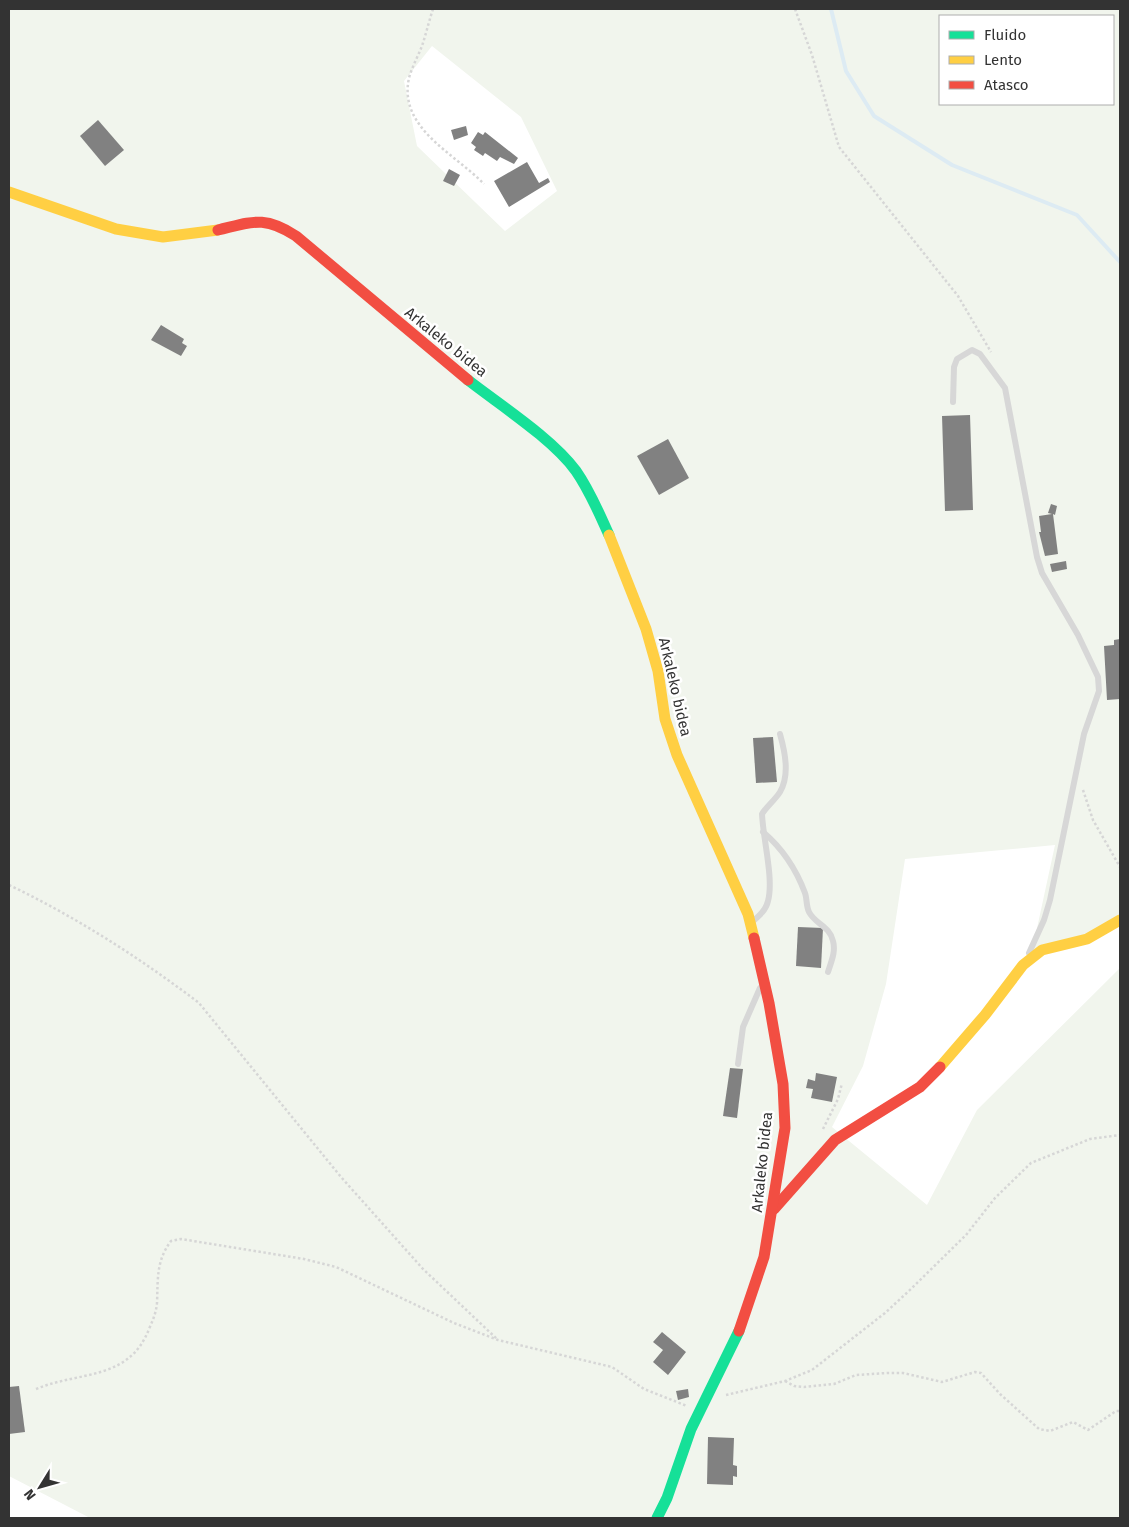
<svg xmlns="http://www.w3.org/2000/svg" width="1129" height="1527" font-family="'Fira Sans',sans-serif">
<rect width="100%" height="100%" fill="#fff"/>
<!-- green -->
<path fill="#f1f5ed" fill-rule="evenodd" d="M9,9H1120V920L1031,956L1055,845L905,859L886,984L863,1066L832,1127L927,1205L977,1110L1120,968V1518H90L9,1476ZM940,16H1113V104H940ZM432,46L521,117L557,191L505,231L417,146L404,81Z"/>
<g fill="none" stroke-linecap="round" stroke-linejoin="round">
<!-- stream -->
<polyline stroke="#ddebf3" stroke-width="4" points="831,9 846,71 874,116 952,165 1077,215 1120,262"/>
</g>
<!-- building -->
<g fill="#818181">
<polygon points="98,120 124,150 105,166 80,136"/>
<polygon points="466,126 468,135 454,140 451,130"/>
<polygon points="478,132 483,135 485,132 518,158 514,164 500,157 497,161 485,153 483,156 474,150 476,147 471,143"/>
<polygon points="527,162 539,183 548,178 550,182 509,207 494,181"/>
<polygon points="449,169 460,175 454,186 443,181"/>
<polygon points="161,325 184,339 182,343 187,346 181,356 151,340"/>
<polygon points="970,415 973,510 945,511 942,416"/>
<polygon points="668,439 689,478 659,495 637,456"/>
<polygon points="1051,504 1057,506 1055,515 1053,514 1058,554 1045,556 1039,532 1041,532 1039,516 1052,514 1048,513"/>
<polygon points="1066,561 1067,569 1052,572 1050,564"/>
<polygon points="1120,639 1120,699 1107,700 1104,646 1114,645 1114,640"/>
<polygon points="773,737 777,782 756,783 753,738"/>
<polygon points="798,927 823,928 821,968 796,966"/>
<polygon points="730,1068 743,1069 737,1118 723,1116"/>
<polygon points="816,1073 837,1077 832,1102 811,1098 813,1089 806,1088 808,1079 815,1081"/>
<polygon points="662,1332 686,1352 668,1375 653,1362 663,1350 653,1342"/>
<polygon points="19,1386 25,1432 9,1434 9,1387"/>
<polygon points="688,1389 689,1397 678,1400 676,1391"/>
<polygon points="708,1437 734,1438 733,1465 737,1466 737,1477 733,1476 733,1485 707,1484"/>
</g>
<g fill="none" stroke-linecap="round" stroke-linejoin="round">
<!-- path -->
<g stroke="#d6d6d6" stroke-width="2.5" stroke-dasharray="2.5 2.5" stroke-linecap="butt">
<path d="M433,9C429,21 426,34 422,46C418,56 412,67 409,78C398,128 454,153 484,184"/>
<polyline points="795,9 812,55 839,147 958,296 991,352"/>
<polyline points="1083,790 1093,820 1120,867"/>
<path d="M9,885C76,917 140,958 199,1003L341,1177L423,1269L497,1339"/>
<polyline points="823,1129 838,1099 842,1083"/>
<polyline points="785,1381 794,1386 804,1387 834,1384 856,1375 887,1373 903,1373 942,1382 975,1372 981,1373 1000,1394 1039,1429 1050,1431 1073,1422 1088,1430 1116,1411 1120,1411"/>
<path d="M36,1389C79,1371 129,1381 149,1329C153,1320 156,1313 157,1303C158,1279 156,1261 171,1241L181,1239L304,1259L336,1267L454,1323L498,1340L612,1367L644,1389L687,1406"/>
<polyline points="726,1395 785,1381 812,1370 885,1313 911,1289 966,1235 995,1198 1031,1163 1090,1139 1120,1135"/>
</g>
<!-- lane -->
<g stroke="#d7d7d7" stroke-width="6">
<polyline points="953,402 954,367 957,359 972,350 980,354 1005,388 1037,557 1042,573 1078,635 1098,677 1099,691 1084,734 1050,900 1044,920 1029,953"/>
<path d="M763,832C782,848 796,869 805,893C807,898 806,906 809,912C815,924 830,926 833,941C836,952 831,962 828,972"/>
<path d="M752,922C759,916 766,910 768,901C774,879 763,839 762,814C767,806 775,800 780,792C790,775 785,752 780,734"/>
<polyline points="738,1064 743,1027 760,988"/>
</g>
<!-- fast -->
<g stroke="#16e098" stroke-width="11">
<path d="M468,380C500,405 553,439 576,471C590,491 599,513 609,535"/>
<polyline points="657,1518 667,1498 691,1429 739,1331"/>
</g>
<!-- slow -->
<g stroke="#ffcf43" stroke-width="11">
<polyline points="9,192 116,229 163,237 218,230"/>
<polyline points="609,535 646,629 658,671 665,719 677,755 748,914 754,938"/>
<polyline points="940,1067 985,1015 1023,965 1042,950 1087,939 1120,920"/>
</g>
<!-- jam -->
<g stroke="#f24e42" stroke-width="11">
<path d="M218,230C252,222 264,215 296,236L468,380"/>
<polyline points="774,1209 835,1140 920,1087 940,1067"/>
<polyline points="739,1331 764,1257 785,1128 783,1084 769,1003 754,938"/>
</g>
</g>
<g text-anchor="middle" stroke-width="5" stroke-linejoin="round" paint-order="stroke">
<!-- street labels -->
<g font-size="15" fill="#333" stroke="#fff">
<text transform="translate(446 342) rotate(39)" y="5">Arkaleko bidea</text>
<text transform="translate(675 687) rotate(77)" y="5">Arkaleko bidea</text>
<text transform="translate(762 1162) rotate(-84)" y="5">Arkaleko bidea</text>
</g>
</g>
<!-- border -->
<rect width="1129" height="1527" fill="none" stroke="#333333" stroke-width="20"/>
<!-- legend -->
<rect x="939" y="15" width="175" height="90" fill="#ffffff" stroke="#adadad"/>
<rect x="949" y="31" width="25" height="8" fill="#16e098" stroke="#adadad"/>
<text x="984" y="40" font-size="15" fill="#333333">Fluido</text>
<rect x="949" y="56" width="25" height="8" fill="#ffcf43" stroke="#adadad"/>
<text x="984" y="65" font-size="15" fill="#333333">Lento</text>
<rect x="949" y="81" width="25" height="8" fill="#f24e42" stroke="#adadad"/>
<text x="984" y="90" font-size="15" fill="#333333">Atasco</text>
<!-- north arrow -->
<g transform="translate(40 1487) rotate(233)" stroke="#ffffff" stroke-width="4" paint-order="stroke">
<path d="M0-4L9 19L0 12L-9 19Z" fill="#333333"/>
<text y="-8" font-size="14" font-weight="bold" text-anchor="middle" fill="#333333">N</text>
</g>
</svg>
